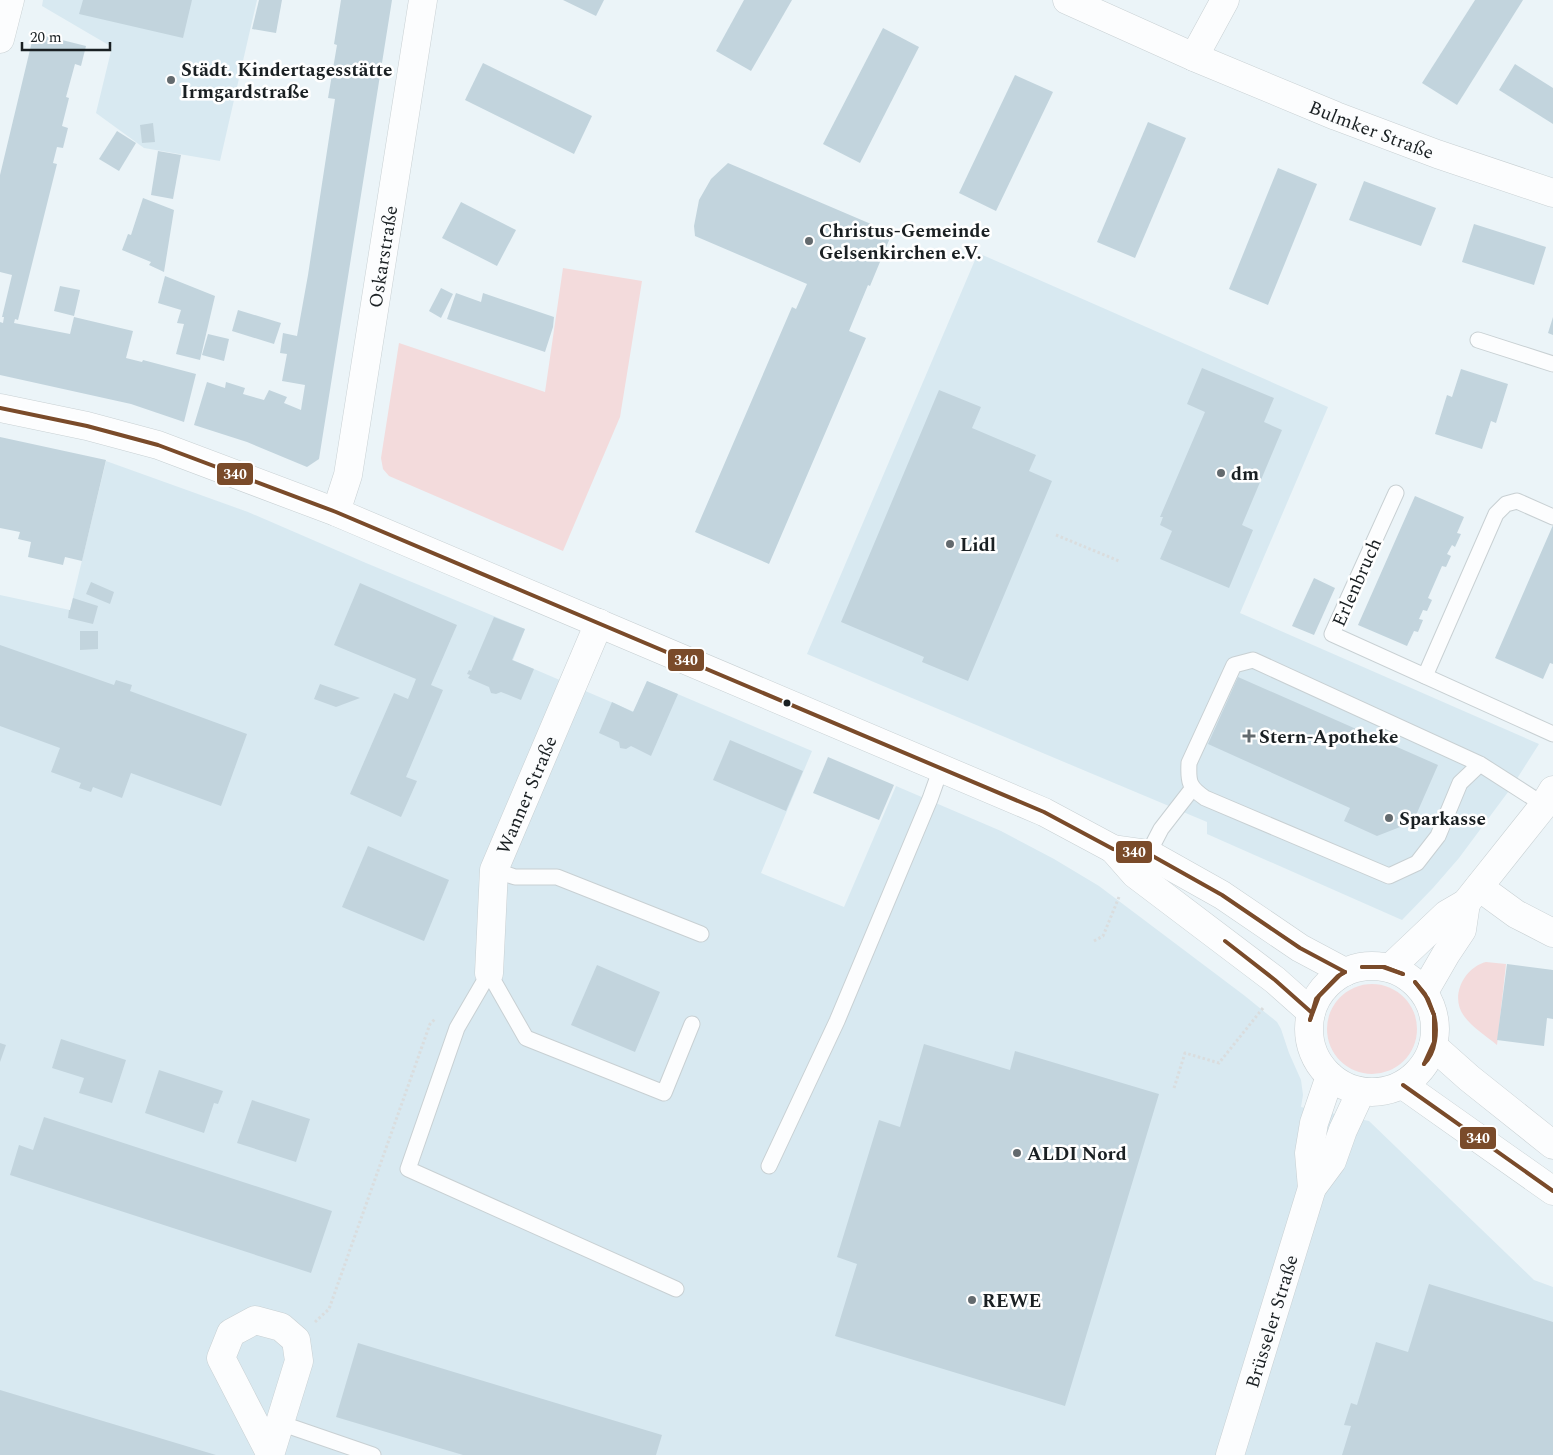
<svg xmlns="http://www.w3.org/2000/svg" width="1553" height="1455" font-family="Spectral,serif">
<rect width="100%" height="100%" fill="#ebf4f8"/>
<!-- built -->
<g fill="#d8e9f1">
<polygon points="43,0 257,0 220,161 144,148 96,113 112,47 42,6"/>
<polygon points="978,253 1328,407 1240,613 1539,744 1511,788 1459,858 1433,888 1402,920 1207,834 1207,822 807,654"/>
<polygon points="106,461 248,512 366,563 525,629 513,660 632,711 634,711 647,681 812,751 761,873 844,907 896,786 1001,831 1054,859 1099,886 1245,996 1277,1022 1281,1029 1289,1053 1301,1080 1303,1095 1301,1107 1369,1121 1534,1280 1553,1287 1553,1455 0,1455 0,595 70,610"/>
</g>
<!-- green -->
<g fill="#f3dbdc">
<polygon points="563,268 642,281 620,417 563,551 389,476 383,469 381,458 399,343 545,392"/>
<path d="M1486,962L1506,964L1497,1045C1486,1036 1472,1027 1464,1016C1449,996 1465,967 1486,962Z"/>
<circle cx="1372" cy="1029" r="45"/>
</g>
<!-- building -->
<g fill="#c2d4dd">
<polygon points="83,0 192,0 183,38 79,14"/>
<polygon points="259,0 282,0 276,33 252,29"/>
<polygon points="341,0 392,0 319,459 307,467 247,442 194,425 207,382 225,388 226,382 245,388 243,394 264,400 269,390 287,397 284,403 301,410 305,385 282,381 287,354 280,353 283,333 297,336 308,275 335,99 328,98 337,45 334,44"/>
<polygon points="563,0 604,0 596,16"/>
<polygon points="744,0 792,0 751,71 716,51"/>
<polygon points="1475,0 1523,0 1457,105 1422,83"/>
<polygon points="883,28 919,47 860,163 823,144"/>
<polygon points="34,33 86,46 81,66 75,64 66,97 69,98 62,126 68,128 63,148 57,147 53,163 57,164 18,320 15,319 14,323 70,334 74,317 133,331 126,358 142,362 143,360 196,374 184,422 131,404 0,375 0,322 3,323 4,317 2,317 12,275 0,272 0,175"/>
<polygon points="483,63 592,116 574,154 465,100"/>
<polygon points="1515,64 1553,88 1553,124 1499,90"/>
<polygon points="1015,75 1053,92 996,211 959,193"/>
<polygon points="1148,122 1186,138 1135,258 1097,242"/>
<polygon points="153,123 155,142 142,143 140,125"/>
<polygon points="117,131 136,143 119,171 99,159"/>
<polygon points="158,151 181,155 173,199 151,195"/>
<polygon points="728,163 892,233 870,286 868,285 849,331 866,338 769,564 695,532 792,307 796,309 807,284 695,236 694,226 699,200 711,179"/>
<polygon points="1278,168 1317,184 1268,305 1229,289"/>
<polygon points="1364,181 1436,208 1421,246 1349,220"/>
<polygon points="143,198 174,210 164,272 149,265 151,262 122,250 128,234 131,235"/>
<polygon points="461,202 516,230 497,266 442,238"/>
<polygon points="1474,224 1546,247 1534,285 1462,262"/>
<polygon points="165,276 215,296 200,360 176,354 184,324 177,323 181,310 158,303"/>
<polygon points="60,286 80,290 74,316 54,311"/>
<polygon points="441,288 453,294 441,318 429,311"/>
<polygon points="456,293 481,302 483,293 554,317 553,327 545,352 447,319"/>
<polygon points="238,310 281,323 274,344 232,331"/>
<polygon points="1553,317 1553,335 1548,333"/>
<polygon points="208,334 229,339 224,361 202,355"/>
<polygon points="1202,368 1274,398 1264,422 1282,430 1242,525 1253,530 1229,588 1160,559 1172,531 1160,525 1163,517 1160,517 1205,412 1187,404"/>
<polygon points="1461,369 1508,384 1496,423 1491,421 1482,449 1435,434 1447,395 1452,397"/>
<polygon points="939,390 981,407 972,428 1036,455 1029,471 1052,481 968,681 922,662 924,657 841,622"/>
<polygon points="0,437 106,460 82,561 65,557 63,565 28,557 31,542 18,539 20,532 0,528"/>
<polygon points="1415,496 1464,517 1457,533 1461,534 1455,547 1452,545 1447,554 1451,556 1446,567 1442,566 1428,598 1432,600 1427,611 1423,610 1419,619 1423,620 1418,632 1414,631 1407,646 1358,625"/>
<polygon points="1553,525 1553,664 1550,663 1543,679 1495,658"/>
<polygon points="1314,578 1335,588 1314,635 1292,626"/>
<polygon points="91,582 114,592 110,604 86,594"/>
<polygon points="360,583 457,625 431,685 443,690 406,777 417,781 401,817 350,794 394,693 408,699 416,679 334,645"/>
<polygon points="73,598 98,606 93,624 68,618 69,610 70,610"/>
<polygon points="494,617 525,629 512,660 534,669 521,700 501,692 496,694 491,693 489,687 468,678 470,675 467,674 469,670 471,671"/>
<polygon points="80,631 98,631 98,649 80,650"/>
<polygon points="0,645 114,685 116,680 132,685 130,691 247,734 221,806 131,773 122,798 93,787 91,792 79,788 81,783 51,772 60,748 0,726"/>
<polygon points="1238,677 1438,765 1413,822 1377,836 1344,821 1350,808 1208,744"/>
<polygon points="647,681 678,694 651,756 631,746 626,749 620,748 619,742 599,733 612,702 633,712"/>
<polygon points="320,684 360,698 336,707 314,699"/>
<polygon points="730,740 803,771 786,811 713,780"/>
<polygon points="828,757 894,785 879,820 813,793"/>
<polygon points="368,846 449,880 424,941 342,907"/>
<polygon points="1507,964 1553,970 1553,1019 1547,1018 1544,1046 1497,1040"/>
<polygon points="597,965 660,992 635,1052 571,1025"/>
<polygon points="61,1039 126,1060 112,1103 79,1093 84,1078 52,1068"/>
<polygon points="0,1043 6,1045 0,1062"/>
<polygon points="924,1044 1010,1070 1015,1051 1159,1094 1065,1406 835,1336 857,1264 837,1257 863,1172 879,1120 900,1127"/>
<polygon points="159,1070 223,1091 218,1104 214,1103 204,1133 145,1113"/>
<polygon points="252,1100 310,1119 296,1162 237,1143"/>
<polygon points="44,1117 332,1211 311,1273 10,1175 19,1145 33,1150"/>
<polygon points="1429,1284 1553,1322 1553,1455 1342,1455 1351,1426 1344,1425 1351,1403 1357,1405 1376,1342 1408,1352"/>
<polygon points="358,1343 662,1435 656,1455 463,1455 336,1417"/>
<polygon points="0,1390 216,1455 0,1455"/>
</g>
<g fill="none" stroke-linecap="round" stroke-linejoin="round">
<defs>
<g id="lane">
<polyline points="1478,340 1553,364"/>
<polyline points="1396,493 1332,634 1553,734"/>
<polyline points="1425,676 1496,514 1506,504 1517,501 1553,517"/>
<path d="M1480,764L1460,783L1438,836L1417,863L1389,876L1205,798C1189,787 1188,782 1189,763L1234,665L1253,660L1480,764L1544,805"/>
<polyline points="1146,858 1161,829 1192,789"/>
<polyline points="494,870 515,877 557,877 701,934"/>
<polyline points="769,1166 837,1021 930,799 941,768"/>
<polyline points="676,1289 408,1169 457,1028 489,973 526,1038 664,1093 692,1024"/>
<polyline points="280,1423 373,1455"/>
</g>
<g id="street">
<path id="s1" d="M1067,0L1194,57L1336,116L1437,154L1553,193"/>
<polyline points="0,39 10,0"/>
<polyline points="1194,57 1225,0"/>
<polyline points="0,408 87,426 158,445 336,512 1044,812 1113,849 1149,854 1222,895 1300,948 1345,972"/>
<path id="s2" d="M336,512L348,475L423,0"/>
<polyline points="1113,849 1135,874 1275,980 1311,1012"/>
<polyline points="1479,887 1516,914 1553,933"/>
<circle cx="1372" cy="1029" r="63"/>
<polyline points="1390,968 1447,914 1466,903 1544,805 1553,790"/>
<path id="s3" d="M489,973L494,870L599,623"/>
<polyline points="1424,992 1446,954 1462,930 1466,903"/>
<polyline points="1433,1046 1469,1078 1553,1145"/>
<polyline points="1403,1085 1553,1191"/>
<polyline points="1312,1188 1309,1153 1314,1123 1330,1076"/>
<polyline points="270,1455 299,1361 296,1340 281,1327 255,1320 231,1333 221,1358 270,1453"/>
<path id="s4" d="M1230,1455L1312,1188L1332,1161L1343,1130L1357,1100L1358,1091"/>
</g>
</defs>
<!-- lane casing -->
<use href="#lane" stroke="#c8d0d3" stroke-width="17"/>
<!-- street casing -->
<use href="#street" stroke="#c8d0d3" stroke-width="29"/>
<!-- path -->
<g stroke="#daddde" stroke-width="3" stroke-dasharray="2.5 2.5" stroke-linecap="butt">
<polyline points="1056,535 1119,561"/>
<polyline points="1094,941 1103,936 1119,897"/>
<polyline points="1174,1088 1185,1053 1219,1063 1263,1008"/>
<polyline points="315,1322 329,1309 430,1024 435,1019"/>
</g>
<!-- lane -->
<use href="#lane" stroke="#fcfdfe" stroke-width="15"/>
<!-- street -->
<use href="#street" stroke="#fcfdfe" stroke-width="28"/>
<defs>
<g id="bus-1">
<polyline points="0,408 87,426 158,445 336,512 1044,812 1113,849 1149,854 1222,895 1300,948 1345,972"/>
<polyline points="1225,941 1275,980 1311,1012"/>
<polyline points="1362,967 1385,967 1403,974"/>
<polyline points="1362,967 1383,967 1403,974"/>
<polyline points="1415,982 1428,999 1434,1015"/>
<polyline points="1415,982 1425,994 1434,1015"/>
<polyline points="1310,1020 1316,999 1338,976 1345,972"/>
<polyline points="1310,1020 1319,996 1340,975 1345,972"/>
<polyline points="1424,1064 1434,1042 1434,1015"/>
<path d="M1424,1064C1436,1053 1438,1030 1434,1015"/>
<polyline points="1403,1085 1553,1191"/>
</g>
</defs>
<!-- bus-1 casing -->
<use href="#bus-1" stroke="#fff" stroke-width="8"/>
<!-- bus-1 -->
<use href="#bus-1" stroke="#7a4b2a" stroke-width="4"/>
</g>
<!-- markers -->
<g fill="#636a6e" stroke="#fff" stroke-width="2">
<circle cx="171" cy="80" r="5"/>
<circle cx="809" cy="241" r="5"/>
<circle cx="1221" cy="473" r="5"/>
<circle cx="950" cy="544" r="5"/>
<path d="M1246.5 728.5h5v5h5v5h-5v5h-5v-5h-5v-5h5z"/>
<circle cx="1389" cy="818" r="5"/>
<circle cx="1017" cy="1153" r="5"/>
<circle cx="972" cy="1300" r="5"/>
</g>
<circle fill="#1a2023" stroke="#fff" stroke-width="2" cx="787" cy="703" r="4.5"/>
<g text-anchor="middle" stroke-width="5" stroke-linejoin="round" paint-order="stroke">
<!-- poi labels -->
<g font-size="19" font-weight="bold" fill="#1a2023" stroke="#fff" text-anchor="start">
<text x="181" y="76">Städt. Kindertagesstätte<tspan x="181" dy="22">Irmgardstraße</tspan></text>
<text x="819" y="237">Christus-Gemeinde<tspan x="819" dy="22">Gelsenkirchen e.V.</tspan></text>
<text x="1231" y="480">dm</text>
<text x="960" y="551">Lidl</text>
<text x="1259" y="743">Stern-Apotheke</text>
<text x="1399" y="825">Sparkasse</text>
<text x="1027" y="1160">ALDI Nord</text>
<text x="982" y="1307">REWE</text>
</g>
<!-- street labels -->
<g font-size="19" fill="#1a2023" stroke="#fff">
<text dy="7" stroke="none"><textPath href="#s1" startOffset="331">Bulmker Straße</textPath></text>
<text dy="7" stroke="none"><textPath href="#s2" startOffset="260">Oskarstraße</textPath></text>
<text transform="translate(1356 582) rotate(-66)" y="7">Erlenbruch</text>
<text dy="7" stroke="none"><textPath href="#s3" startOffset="185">Wanner Straße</textPath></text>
<text dy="7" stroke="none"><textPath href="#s4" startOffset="140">Brüsseler Straße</textPath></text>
</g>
</g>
<g stroke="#fff" stroke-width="2">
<rect x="216" y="462" width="38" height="24" rx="5" fill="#7a4b2a"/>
<rect x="667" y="648" width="38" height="24" rx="5" fill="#7a4b2a"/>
<rect x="1115" y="840" width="38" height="24" rx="5" fill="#7a4b2a"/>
<rect x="1459" y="1126" width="38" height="24" rx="5" fill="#7a4b2a"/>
</g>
<g font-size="14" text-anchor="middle" font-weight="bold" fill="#fff">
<text x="235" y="479">340</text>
<text x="686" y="665">340</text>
<text x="1134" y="857">340</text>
<text x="1478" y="1143">340</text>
</g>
<!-- scale -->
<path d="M22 42v8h88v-8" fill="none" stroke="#1a2023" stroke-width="2.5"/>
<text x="30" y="42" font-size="15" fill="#1a2023" stroke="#ffffff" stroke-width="4" paint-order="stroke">20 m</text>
</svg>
